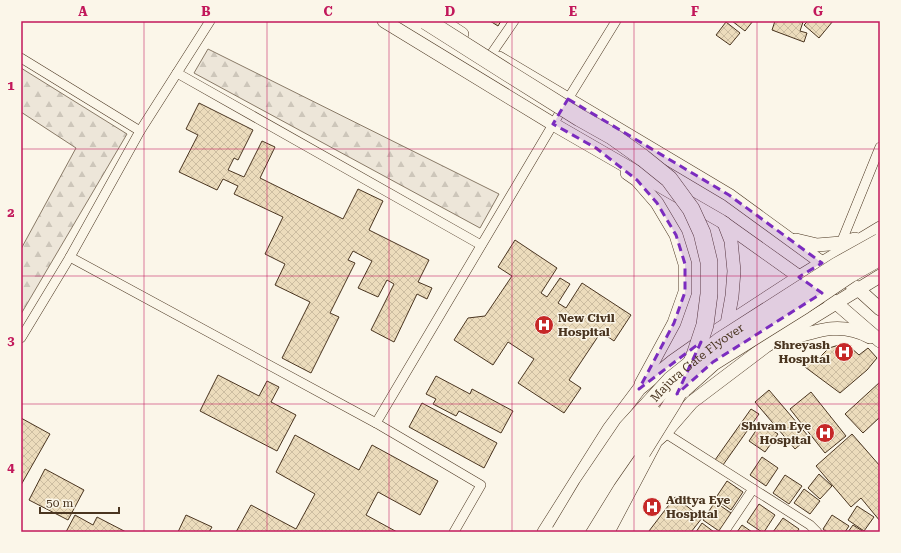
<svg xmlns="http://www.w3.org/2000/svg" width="901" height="553" font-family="'Roboto Serif',serif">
<defs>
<pattern id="forest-firs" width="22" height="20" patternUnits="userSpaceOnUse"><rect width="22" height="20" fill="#ede6d9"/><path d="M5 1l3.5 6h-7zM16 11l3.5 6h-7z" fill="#cdc6ba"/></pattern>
<pattern id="building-cross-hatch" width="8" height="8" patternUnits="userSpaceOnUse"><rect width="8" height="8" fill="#ecdcbc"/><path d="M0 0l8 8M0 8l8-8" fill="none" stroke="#ccbda1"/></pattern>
</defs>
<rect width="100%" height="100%" fill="#fbf6e9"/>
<!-- forest -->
<g fill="url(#forest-firs)" stroke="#887966">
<polygon points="208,49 499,194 480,228 194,73"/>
<polygon points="21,68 127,134 21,314 21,249 76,148 21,112"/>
</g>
<!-- building -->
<g fill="url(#building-cross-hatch)" stroke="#4a3520">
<polygon points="490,21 501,21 498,26"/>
<polygon points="732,21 753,21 745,31"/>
<polygon points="775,21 799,21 803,22 800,31 807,33 804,42 772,30"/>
<polygon points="808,21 833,21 819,38 804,25"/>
<polygon points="726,22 740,33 730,45 716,35"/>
<polygon points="199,103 253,130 238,160 234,158 228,170 244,177 262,141 275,147 260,178 343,219 358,189 383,201 369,230 429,260 418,282 432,288 427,299 417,294 394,342 371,330 394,284 387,280 378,297 358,288 372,261 353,251 348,260 355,263 330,313 339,317 311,373 282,358 310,302 275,285 285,264 265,254 283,217 234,194 238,186 223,179 217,190 179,172 198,135 186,129"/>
<polygon points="515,240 557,268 541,293 547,297 560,278 570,284 558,303 566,308 582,283 631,315 614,341 601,332 569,380 581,388 564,413 518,383 534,359 508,342 493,365 454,340 468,318 485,316 512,276 498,267"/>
<polygon points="839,345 850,347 859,355 868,348 877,358 867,370 840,393 805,367 815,355 820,357 829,348"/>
<polygon points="218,375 259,396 267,381 279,387 271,402 296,415 277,451 200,411"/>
<polygon points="436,376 470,394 472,389 513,411 501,433 459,411 456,416 433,404 436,399 426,394"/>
<polygon points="880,382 880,417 863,433 845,414"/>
<polygon points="769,390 809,437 795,449 755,402"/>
<polygon points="811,392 846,436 825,453 790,409"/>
<polygon points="422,403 497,443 484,468 409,427"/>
<polygon points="751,409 759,414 723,465 715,460"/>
<polygon points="21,418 50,434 21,485"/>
<polygon points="761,423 778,434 765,452 749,441"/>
<polygon points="852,434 880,466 880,521 861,498 851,507 816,466"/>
<polygon points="295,435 359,470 372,445 438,481 420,515 378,492 366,515 397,532 236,532 251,505 296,529 315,494 276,472"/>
<polygon points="762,457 778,468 766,486 750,475"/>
<polygon points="45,469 84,490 68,520 29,500"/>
<polygon points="819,474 832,486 820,499 808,488"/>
<polygon points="785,475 802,486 789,504 773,493"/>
<polygon points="727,481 743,492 731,510 715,499"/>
<polygon points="804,489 820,501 810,514 794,503"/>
<polygon points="675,497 702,518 691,532 650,532 649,531"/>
<polygon points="715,502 731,513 719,531 703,520"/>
<polygon points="759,504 775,515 764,532 762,532 747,522"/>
<polygon points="857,506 874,517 864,531 848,520"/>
<polygon points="75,515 93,525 97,517 126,532 66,532"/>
<polygon points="186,515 212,527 209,532 178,532"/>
<polygon points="832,515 849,526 845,532 827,532 823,529"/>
<polygon points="783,518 799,529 797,532 773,532"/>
<polygon points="702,523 714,532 696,532"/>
<polygon points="742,525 752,532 737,532"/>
<polygon points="853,525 864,532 848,532"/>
</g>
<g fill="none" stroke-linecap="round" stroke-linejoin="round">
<defs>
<g id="street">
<polyline points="492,53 514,21"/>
<polyline points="21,58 140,131"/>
<polyline points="177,73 481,245"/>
<polyline points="841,243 880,147"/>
<polyline points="70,257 376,423 481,485 454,532"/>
<polyline points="21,338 70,257 140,131 210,21"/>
<polyline points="376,423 568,99 616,21"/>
<polyline points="665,433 810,525 817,532"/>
<polyline points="724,532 753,489"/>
</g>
<g id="secondary">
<polyline points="384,21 553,124 721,221 836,303 880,341"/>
<polyline points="442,21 462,34"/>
<polyline points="499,58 729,195 858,289 880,309"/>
<polyline points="627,173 637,180 657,203 676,235 685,264 685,292 674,323 641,384"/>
<polyline points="724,223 731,241 734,271 732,296 727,324"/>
<polyline points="796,240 817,245 841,243 855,239"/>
<path d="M783,341C814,332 839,320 870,337"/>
<polyline points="544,532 609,429 639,389 673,361 710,335 799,277 880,228"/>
<polyline points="608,532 656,441 665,433 692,402 766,346 880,276"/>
</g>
<polyline id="highway" points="594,532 642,452"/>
</defs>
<!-- street casing -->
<use href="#street" stroke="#4a3520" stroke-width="10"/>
<!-- secondary casing -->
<use href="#secondary" stroke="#4a3520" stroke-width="14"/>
<!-- highway casing -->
<use href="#highway" stroke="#4a3520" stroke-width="18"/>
<!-- street -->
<use href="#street" stroke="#fbf6e9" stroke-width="9"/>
<!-- secondary -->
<use href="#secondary" stroke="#fbf6e9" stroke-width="13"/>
<!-- highway -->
<use href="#highway" stroke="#fbf6e9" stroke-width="17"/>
<defs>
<g id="highway-bridge">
<polyline points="426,21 508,73 580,118 612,136 643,158 669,179 691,209 702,233 709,262 709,294 705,325 695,355 684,382 673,402 642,452"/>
<polyline points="683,389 713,362 804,305 850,274 880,257"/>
<path id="s1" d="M560,532L587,487L627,428L671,380L720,341L837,266L880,242"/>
<polyline points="575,532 607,480 650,418 654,414"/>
</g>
</defs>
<!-- highway-bridge casing -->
<use href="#highway-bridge" stroke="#4a3520" stroke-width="18" stroke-linecap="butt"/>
<!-- highway-bridge -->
<use href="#highway-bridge" stroke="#fbf6e9" stroke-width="17"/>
</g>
<!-- marked area -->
<path fill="#7b2cbf" fill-opacity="0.2" stroke="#7b2cbf" stroke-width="3" stroke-dasharray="8 5" stroke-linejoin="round" d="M568,99L729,195L822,263L799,277L822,293L713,362L677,394L701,342L639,389L674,323L685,292V264L676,235L657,203L637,180L596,148L553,124Z"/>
<!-- grid -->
<path fill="none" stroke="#c2185b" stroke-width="1" stroke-opacity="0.55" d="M144,21V532M267,21V532M389,21V532M512,21V532M634,21V532M757,21V532M21,149H880M21,276H880M21,404H880"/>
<!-- icons -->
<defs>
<symbol id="hospital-disc" viewBox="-11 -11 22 22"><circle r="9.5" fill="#c62828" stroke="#fbf6e9"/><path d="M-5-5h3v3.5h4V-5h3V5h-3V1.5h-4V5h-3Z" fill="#fff"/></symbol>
</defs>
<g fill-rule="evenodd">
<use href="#hospital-disc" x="533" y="314" width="22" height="22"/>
<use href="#hospital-disc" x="833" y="341" width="22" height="22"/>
<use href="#hospital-disc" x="814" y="422" width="22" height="22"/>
<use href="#hospital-disc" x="641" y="496" width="22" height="22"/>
</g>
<g text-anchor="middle" stroke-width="3" stroke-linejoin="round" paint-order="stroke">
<!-- poi labels -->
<g font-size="12" font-weight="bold" fill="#4a3520" stroke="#fbf6e9" text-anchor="start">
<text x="558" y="322">New Civil<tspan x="558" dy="14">Hospital</tspan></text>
<text x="830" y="349" text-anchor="end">Shreyash<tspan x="830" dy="14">Hospital</tspan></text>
<text x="811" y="430" text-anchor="end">Shivam Eye<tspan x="811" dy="14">Hospital</tspan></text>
<text x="666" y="504">Aditya Eye<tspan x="666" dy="14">Hospital</tspan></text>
</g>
<!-- street labels -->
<g font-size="12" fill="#4a3520" stroke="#fbf6e9">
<text dy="4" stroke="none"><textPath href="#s1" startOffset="220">Majura Gate Flyover</textPath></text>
</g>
</g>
<!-- border -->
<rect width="901" height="553" fill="none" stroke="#fbf6e9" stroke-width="44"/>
<!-- scale -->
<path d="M40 507v6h79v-6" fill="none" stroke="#4a3520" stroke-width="2"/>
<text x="46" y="507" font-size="12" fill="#4a3520" stroke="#fbf6e9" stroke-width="3" paint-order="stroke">50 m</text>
<rect x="22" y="22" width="857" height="509" fill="none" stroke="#c2185b" stroke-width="1.5"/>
<g font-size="13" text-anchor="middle" font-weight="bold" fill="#c2185b">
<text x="83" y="16">A</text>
<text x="206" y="16">B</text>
<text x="328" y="16">C</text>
<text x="450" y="16">D</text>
<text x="573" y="16">E</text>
<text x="695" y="16">F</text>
<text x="818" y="16">G</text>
<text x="11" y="90">1</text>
<text x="11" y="217">2</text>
<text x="11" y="345">3</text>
<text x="11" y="472">4</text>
</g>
</svg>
